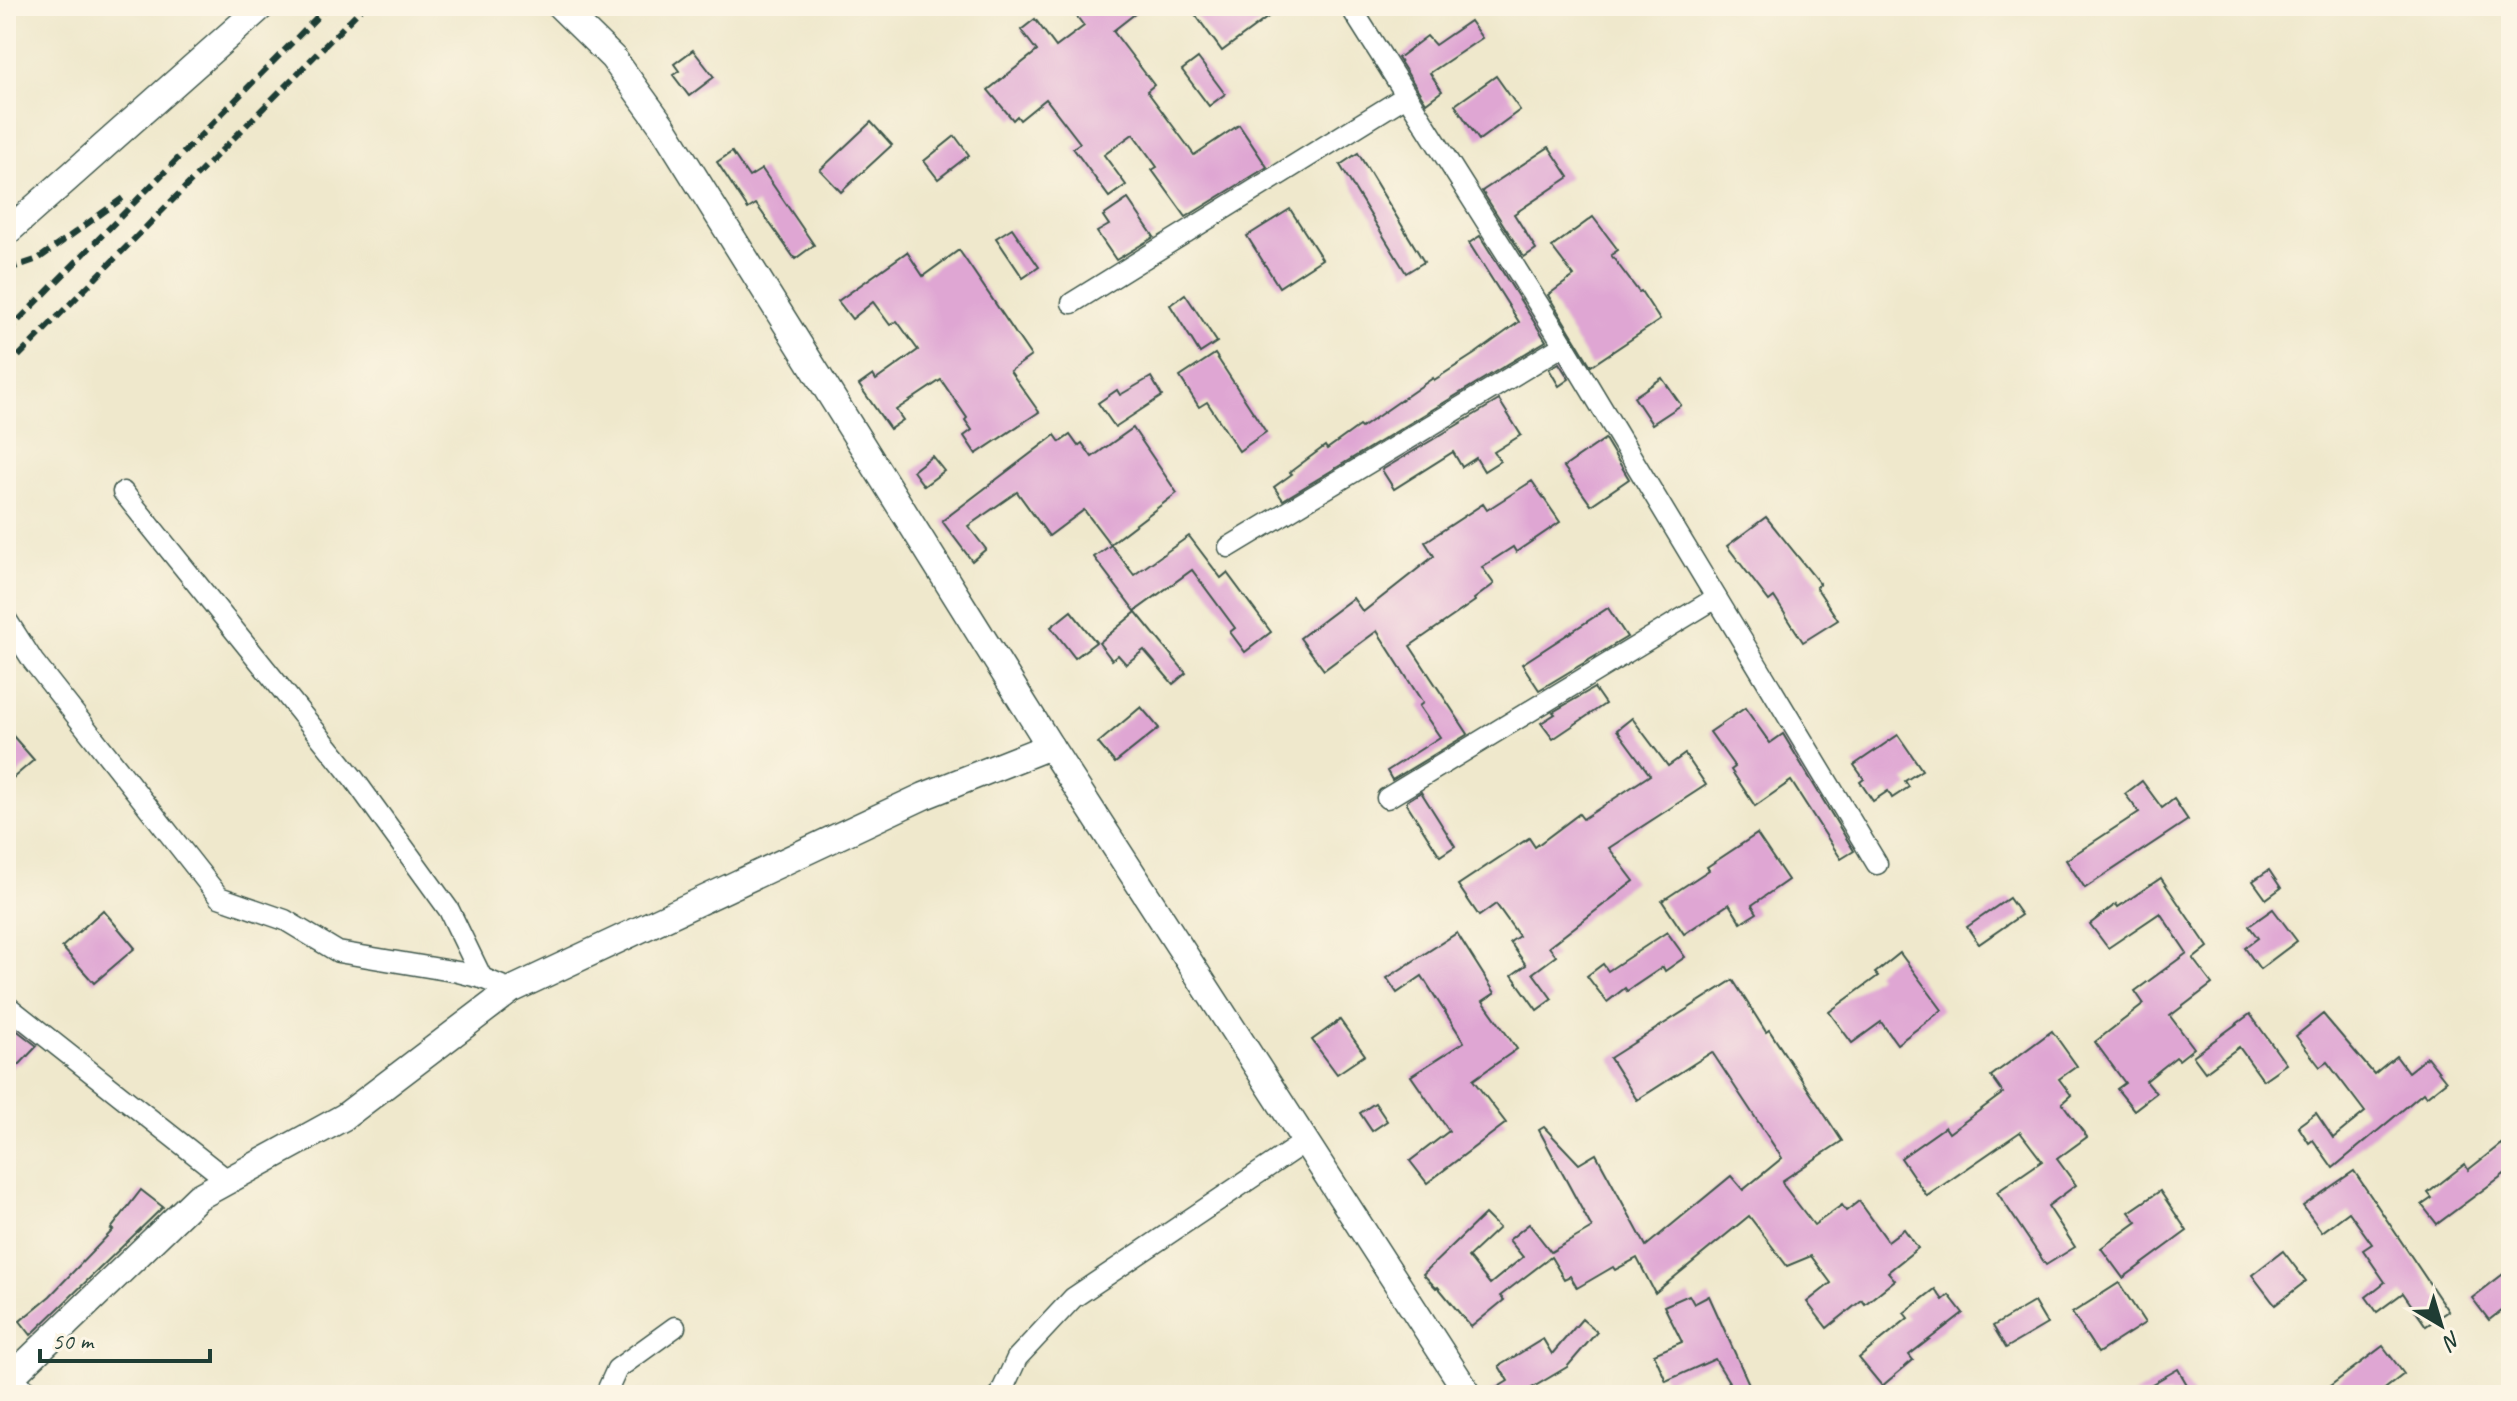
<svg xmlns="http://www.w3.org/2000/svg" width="2517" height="1401" font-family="Caveat,sans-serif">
<rect width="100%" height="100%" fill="#fcf5e5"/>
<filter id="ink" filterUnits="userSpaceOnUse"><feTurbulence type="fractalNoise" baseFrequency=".0125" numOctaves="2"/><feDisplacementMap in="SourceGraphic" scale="16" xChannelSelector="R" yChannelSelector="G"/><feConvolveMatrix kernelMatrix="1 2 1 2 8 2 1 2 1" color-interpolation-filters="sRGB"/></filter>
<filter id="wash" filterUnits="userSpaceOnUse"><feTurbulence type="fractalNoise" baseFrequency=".006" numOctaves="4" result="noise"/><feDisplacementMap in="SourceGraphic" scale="32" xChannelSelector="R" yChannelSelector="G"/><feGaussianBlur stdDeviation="1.8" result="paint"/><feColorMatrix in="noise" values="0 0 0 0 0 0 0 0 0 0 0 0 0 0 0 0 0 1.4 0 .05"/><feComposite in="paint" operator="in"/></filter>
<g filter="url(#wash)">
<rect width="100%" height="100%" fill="#efe8cc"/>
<g id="blocks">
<!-- building -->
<g fill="#dfa6d3">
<polygon points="1069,6 1145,6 1113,31 1154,85 1147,91 1187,145 1194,155 1239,125 1267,167 1186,217 1152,170 1157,167 1133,134 1104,155 1126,185 1109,197 1073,148 1080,143 1046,99 1020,120 1017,116 1013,120 988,90 1037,51 1021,30 1035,19 1056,47 1084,26"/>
<polygon points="1189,6 1283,6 1222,51"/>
<polygon points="1470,21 1482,38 1430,73 1442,91 1426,103 1398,58 1427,36 1435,45"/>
<polygon points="693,50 714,77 689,96 673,75 679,71 674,64"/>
<polygon points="1198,58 1225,94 1209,106 1182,70"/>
<polygon points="1496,76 1520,110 1479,140 1455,105"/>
<polygon points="871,122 892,145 841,192 820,170"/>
<polygon points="955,136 969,155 938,179 924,161"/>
<polygon points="1549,147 1569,177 1514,214 1536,249 1524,257 1482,191"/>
<polygon points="732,152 749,177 762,169 814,245 795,259 756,204 748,209 717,162"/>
<polygon points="1358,153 1424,262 1406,273 1340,165"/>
<polygon points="1128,199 1154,237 1116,260 1097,232 1109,225 1103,216"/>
<polygon points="1290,209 1322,259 1279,287 1247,236"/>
<polygon points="1593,217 1618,250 1611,255 1639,292 1641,291 1660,320 1591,366 1548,295 1574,276 1552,247"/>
<polygon points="1012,228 1039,267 1023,278 996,238"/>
<polygon points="1480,236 1546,341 1283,500 1274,487 1292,474 1290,472 1325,446 1327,449 1359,426 1361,428 1433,378 1434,380 1476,353 1519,322 1469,243"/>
<polygon points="959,250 1031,356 1010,371 1039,412 976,454 964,436 972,430 965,420 967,418 941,380 896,410 903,420 890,429 859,385 873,375 876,380 918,350 897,321 890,325 873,302 852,319 838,301 907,252 923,276"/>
<polygon points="1185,294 1217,342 1200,353 1170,305"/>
<polygon points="1215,354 1266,432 1239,451 1207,402 1199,407 1180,377"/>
<polygon points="1559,363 1569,379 1559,386 1549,369"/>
<polygon points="1151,377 1162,396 1115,427 1098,403 1117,390 1120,395"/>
<polygon points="1662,378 1681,405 1652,424 1634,397"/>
<polygon points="1499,400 1521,435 1494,452 1500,461 1484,471 1476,458 1462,467 1453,452 1394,489 1382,470"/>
<polygon points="1133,428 1177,493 1110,544 1084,510 1049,536 1017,492 968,526 986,549 972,561 942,521 1055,435 1060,442 1070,435 1078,446 1082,443 1092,457"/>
<polygon points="1605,439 1629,479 1591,505 1564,467"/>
<polygon points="932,456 944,471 924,486 913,471"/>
<polygon points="1532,481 1560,522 1516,552 1513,547 1482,567 1494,584 1474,599 1475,601 1410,646 1468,734 1392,780 1387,771 1440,737 1419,706 1423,703 1377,631 1324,670 1300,638 1353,598 1363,612 1434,556 1425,542 1483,504 1487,510"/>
<polygon points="1766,517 1820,584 1816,587 1838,620 1803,642 1774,597 1769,601 1727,546"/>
<polygon points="1189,536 1221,578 1227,573 1271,632 1245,652 1230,632 1235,628 1192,570 1135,611 1094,557 1111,545 1134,575"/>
<polygon points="1608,608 1627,637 1539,690 1522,664"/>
<polygon points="1071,611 1096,642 1075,658 1051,627"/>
<polygon points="1136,612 1186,673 1173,684 1144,650 1126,664 1118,655 1112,660 1099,643"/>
<polygon points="1594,688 1605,704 1553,739 1541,723 1555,714 1553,712"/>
<polygon points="1141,707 1159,728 1115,763 1098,743"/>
<polygon points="1745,708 1770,743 1783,734 1854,851 1841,859 1791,781 1755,806 1731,770 1735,767 1710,732"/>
<polygon points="1632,718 1668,766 1685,754 1706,785 1609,848 1634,881 1549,947 1556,956 1533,973 1552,999 1537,1010 1512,975 1526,965 1510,942 1519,936 1496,904 1479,916 1458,885 1529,838 1535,847 1579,814 1583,819 1650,775 1617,730"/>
<polygon points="6,728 34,760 6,784"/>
<polygon points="1898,735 1922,770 1905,781 1909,787 1892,798 1888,791 1873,801 1860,782 1864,779 1854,765"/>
<polygon points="2142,781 2162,808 2174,799 2188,820 2085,888 2066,860 2139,812 2125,794"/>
<polygon points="1421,792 1455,846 1440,856 1407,804 1407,801"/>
<polygon points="1757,834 1788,880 1752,905 1757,913 1741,923 1729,904 1684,934 1662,901 1709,870 1707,867"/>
<polygon points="2269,870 2281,888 2266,899 2253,881"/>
<polygon points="2161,878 2208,947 2193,959 2212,984 2170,1016 2194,1048 2179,1060 2176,1057 2146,1081 2156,1093 2134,1110 2117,1089 2125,1083 2095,1042 2144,1004 2135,991 2187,953 2160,913 2108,948 2090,924 2116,904 2118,907"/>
<polygon points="2009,898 2021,915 1979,944 1967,927"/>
<polygon points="2273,909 2297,941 2260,969 2245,948 2258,938 2249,926"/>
<polygon points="103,910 135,948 94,983 62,947"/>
<polygon points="1667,932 1685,957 1665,971 1663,967 1627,991 1625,988 1607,1002 1587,976 1603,964 1608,971"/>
<polygon points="1457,933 1495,993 1483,1001 1517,1049 1473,1080 1506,1123 1427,1183 1410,1161 1449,1131 1411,1076 1464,1042 1422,976 1397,993 1387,978"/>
<polygon points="1900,953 1942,1010 1897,1044 1881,1022 1852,1043 1829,1012 1878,976 1875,973"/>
<polygon points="1733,980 1766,1032 1769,1030 1842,1141 1782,1181 1784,1186 1814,1225 1842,1205 1846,1211 1859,1201 1888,1241 1904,1229 1918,1248 1888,1272 1895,1280 1865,1304 1862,1300 1827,1328 1807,1302 1831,1283 1811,1256 1787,1266 1749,1216 1655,1293 1637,1258 1615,1270 1613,1267 1577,1288 1570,1276 1564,1279 1551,1257 1500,1296 1504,1300 1471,1327 1438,1287 1436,1288 1423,1274 1485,1214 1499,1228 1468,1257 1490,1284 1523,1257 1509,1240 1529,1224 1551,1252 1592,1228 1539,1130 1544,1127 1579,1164 1596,1154 1646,1246 1731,1176 1743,1190 1782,1158 1712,1052 1637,1100 1610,1058"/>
<polygon points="2250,1014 2286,1064 2263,1080 2239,1047 2205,1072 2193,1056"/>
<polygon points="2323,1014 2374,1074 2396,1056 2408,1072 2427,1057 2446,1081 2426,1097 2423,1093 2333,1168 2313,1140 2309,1143 2298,1126 2316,1113 2333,1138 2365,1112 2327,1062 2320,1067 2296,1036"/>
<polygon points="1340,1020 1365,1055 1337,1074 1312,1040"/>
<polygon points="6,1022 37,1046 19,1065 17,1063 6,1072"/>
<polygon points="2052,1031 2077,1066 2059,1079 2071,1095 2062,1103 2087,1137 2057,1159 2076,1185 2048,1206 2075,1247 2046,1265 1997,1192 2042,1161 2020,1132 1927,1196 1901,1158 1945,1127 1949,1133 2003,1093 1991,1076"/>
<polygon points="1375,1103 1387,1121 1372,1131 1360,1113"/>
<polygon points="2501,1144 2511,1156 2511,1169 2437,1224 2422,1205 2432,1198 2428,1193 2465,1164 2468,1170"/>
<polygon points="2354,1171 2448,1311 2426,1326 2403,1293 2377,1312 2366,1297 2385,1282 2363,1250 2372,1244 2349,1212 2322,1232 2303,1206"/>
<polygon points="141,1190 163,1207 31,1335 20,1321 50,1296 113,1230 111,1229"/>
<polygon points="2160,1191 2187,1231 2123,1278 2101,1248 2137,1222 2129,1212"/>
<polygon points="2283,1251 2306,1281 2275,1305 2252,1275"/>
<polygon points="2511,1268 2511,1303 2489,1320 2472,1298"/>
<polygon points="2119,1283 2145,1323 2098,1353 2072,1313"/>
<polygon points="1935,1289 1943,1300 1949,1295 1963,1313 1909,1355 1913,1360 1882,1386 1859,1358 1908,1318 1904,1313"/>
<polygon points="1689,1295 1694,1304 1709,1296 1754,1395 1737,1395 1715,1359 1666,1381 1654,1354 1682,1342 1664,1306"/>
<polygon points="2034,1302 2047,1324 2006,1348 1993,1326"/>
<polygon points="1582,1319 1597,1332 1567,1367 1520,1395 1485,1395 1508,1381 1499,1366 1543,1339 1552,1354"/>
<polygon points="2383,1346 2404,1374 2377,1395 2318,1395"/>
<polygon points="2178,1369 2193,1395 2133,1395"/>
</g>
</g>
</g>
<g filter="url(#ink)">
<use href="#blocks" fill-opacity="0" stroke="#3e574b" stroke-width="2"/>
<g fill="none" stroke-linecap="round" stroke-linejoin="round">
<defs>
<g id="minor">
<polyline points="1350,6 1556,332 1877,864"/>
<polyline points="1072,303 1406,96"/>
<polyline points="123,492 354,779 449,910 482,978"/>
<polyline points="1229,547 1564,345"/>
<polyline points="6,619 33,661 219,897 285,920 338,952 458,972 482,978 511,990"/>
<polyline points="1387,798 1716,598"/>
<polyline points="6,1005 226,1179"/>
<polyline points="13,1377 30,1395"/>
<polyline points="608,1395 607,1391 617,1369 675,1327"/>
<polyline points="1000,1395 1017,1358 1073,1298 1306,1141"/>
</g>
<g id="tertiary">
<polyline points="560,6 613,58 663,127 1050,746 1469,1395"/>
<polyline points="6,233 262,6"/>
<polyline points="6,1382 198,1197 344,1117 511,990 924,796 1050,746"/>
</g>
</defs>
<!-- minor casing -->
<use href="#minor" stroke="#3e574b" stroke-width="23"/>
<!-- tertiary casing -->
<use href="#tertiary" stroke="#3e574b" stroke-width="29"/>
<!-- minor -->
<use href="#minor" stroke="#fff" stroke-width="20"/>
<!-- tertiary -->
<use href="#tertiary" stroke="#fff" stroke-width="26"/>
<!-- rail -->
<g stroke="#1f3d34" stroke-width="6" stroke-dasharray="12 6" stroke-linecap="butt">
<polyline points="6,270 38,259 127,195"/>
<polyline points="6,333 328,6"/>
<polyline points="6,369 364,6"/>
</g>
</g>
</g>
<!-- margin -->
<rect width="2517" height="1401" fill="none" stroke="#fcf5e5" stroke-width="32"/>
<!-- north arrow -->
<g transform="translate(2441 1325) rotate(142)" stroke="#fcf5e5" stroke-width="6" paint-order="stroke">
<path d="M0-6L14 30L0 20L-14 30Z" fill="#1f3d34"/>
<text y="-12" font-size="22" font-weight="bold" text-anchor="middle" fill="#1f3d34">N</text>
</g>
<!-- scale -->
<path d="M40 1349v12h170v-12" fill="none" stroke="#1f3d34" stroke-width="4"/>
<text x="52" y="1349" font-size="24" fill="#1f3d34" stroke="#fcf5e5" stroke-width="6" paint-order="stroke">50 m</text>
</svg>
